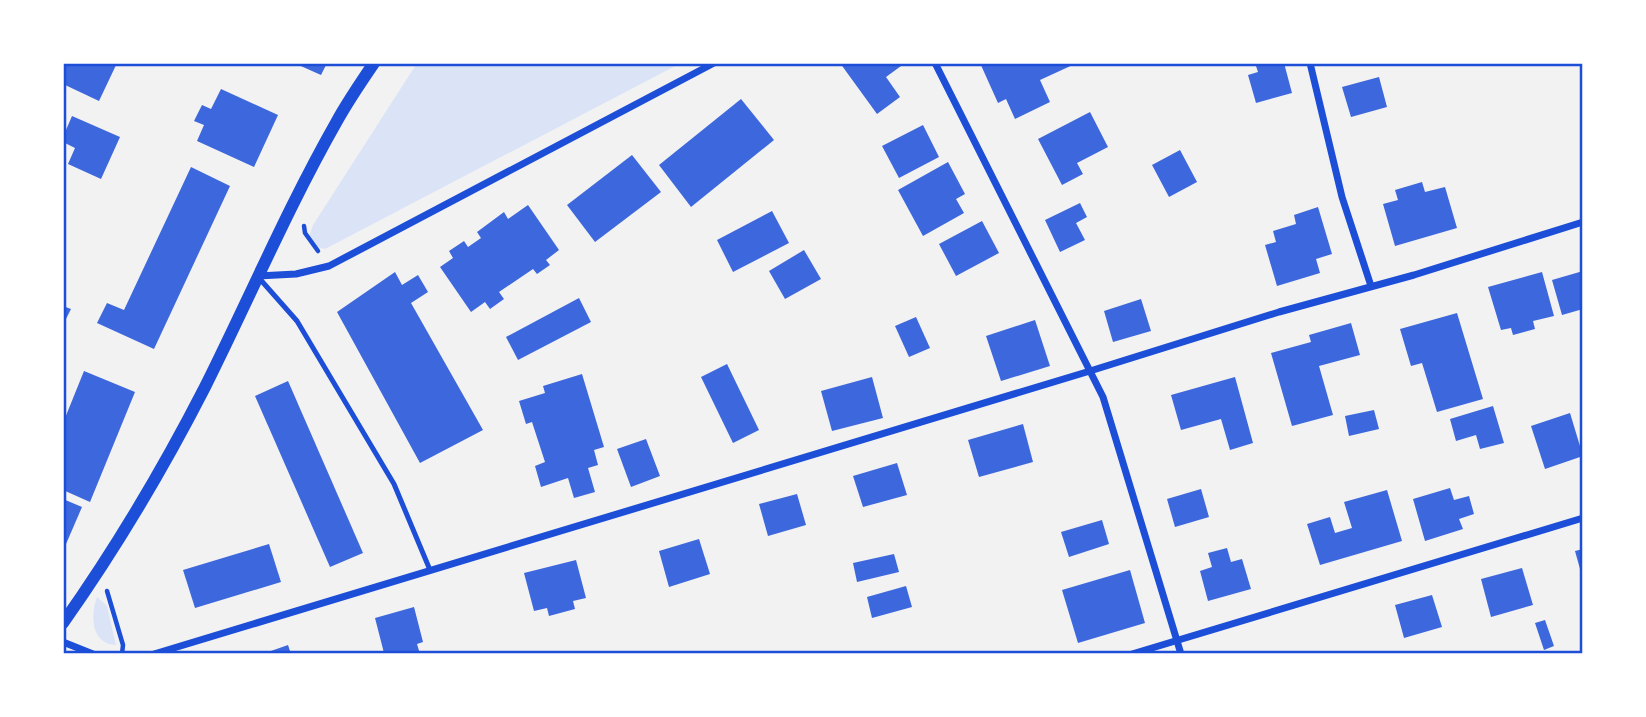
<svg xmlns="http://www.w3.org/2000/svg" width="1646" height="717" font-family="'Titillium Web',sans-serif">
<rect width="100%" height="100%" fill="#f2f2f2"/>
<!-- green -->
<g fill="#dbe4f7">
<polygon points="417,63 681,63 325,249 312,246 309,237 313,225"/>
<path d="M97,597L107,606L116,645C91,644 90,616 97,597Z"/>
</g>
<!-- building -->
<g fill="#3d67dc">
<polygon points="63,63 117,63 99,101 63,84"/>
<polygon points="294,63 327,63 321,75"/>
<polygon points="840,63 900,63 901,66 886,77 900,97 877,114"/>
<polygon points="980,63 1077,63 1040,80 1050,102 1015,119 1006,99 998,103"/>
<polygon points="1255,63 1284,63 1292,93 1256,103 1248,75 1258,72"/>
<polygon points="1379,77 1387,107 1351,117 1342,87"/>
<polygon points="221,89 278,115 254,167 197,141 204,125 194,121 202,105 211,109"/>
<polygon points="741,99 774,140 691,207 659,165"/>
<polygon points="1090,112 1108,147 1077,163 1083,174 1062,185 1038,139"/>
<polygon points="72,116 120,137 101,179 68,164 75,148 63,142 63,137"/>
<polygon points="923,125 939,157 899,178 882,146"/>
<polygon points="1180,150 1197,182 1169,197 1152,165"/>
<polygon points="632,155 661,192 595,242 567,205"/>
<polygon points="948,162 965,194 956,199 964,213 923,236 898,190"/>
<polygon points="191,167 230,186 154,349 97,323 107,303 124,310"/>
<polygon points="1422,182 1425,192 1445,187 1457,228 1395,246 1383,204 1398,200 1395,190"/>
<polygon points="1080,203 1087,217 1076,223 1085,240 1060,252 1045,220"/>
<polygon points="528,205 559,250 546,260 550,265 537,274 533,269 499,292 504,299 490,309 485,302 471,312 440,267 453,258 449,251 464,241 468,247 481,238 477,232 504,212 508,219"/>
<polygon points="1318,207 1332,254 1316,259 1320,273 1277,286 1265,245 1276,242 1273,231 1296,224 1294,215"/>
<polygon points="772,211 789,243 733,272 717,240"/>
<polygon points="982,221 999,253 956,276 939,244"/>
<polygon points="804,250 821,279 785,299 769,271"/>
<polygon points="1583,271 1583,309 1562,315 1552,280"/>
<polygon points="395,272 402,285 418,275 428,292 411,303 483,430 420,463 337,312"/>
<polygon points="1542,272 1554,316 1533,321 1535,329 1513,335 1511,328 1501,330 1488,287"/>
<polygon points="579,298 591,322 518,360 506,337"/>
<polygon points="1141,299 1151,331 1113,342 1104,311"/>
<polygon points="63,306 71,309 63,325"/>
<polygon points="1457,313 1483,399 1437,412 1422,363 1411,366 1400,329"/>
<polygon points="916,317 930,348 909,357 895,326"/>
<polygon points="1035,320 1050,366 1001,381 986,336"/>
<polygon points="1351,323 1360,355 1319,366 1333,415 1292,426 1271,353 1311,342 1309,335"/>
<polygon points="727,364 759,430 733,443 701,377"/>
<polygon points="84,371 135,392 90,502 63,490 63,423"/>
<polygon points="582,374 604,447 594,450 598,465 588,468 595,492 574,498 568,478 541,487 535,466 545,462 532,422 526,424 519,401 545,393 543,386"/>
<polygon points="872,377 883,418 832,431 821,391"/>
<polygon points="1235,377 1253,443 1230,450 1221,419 1181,430 1171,395"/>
<polygon points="288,381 363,553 330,567 255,396"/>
<polygon points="1493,406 1504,443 1480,449 1476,435 1456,441 1450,419"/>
<polygon points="1374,410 1379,429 1349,436 1345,416"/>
<polygon points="1570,413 1583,456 1545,469 1531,426"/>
<polygon points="1023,424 1033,462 979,477 968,440"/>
<polygon points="646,439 660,476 631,487 617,449"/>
<polygon points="897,463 907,495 863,507 853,476"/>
<polygon points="1450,488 1454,500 1469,496 1474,514 1459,519 1463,529 1425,541 1413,499"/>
<polygon points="1201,489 1209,517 1175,527 1167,499"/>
<polygon points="1387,490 1402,541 1320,565 1307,524 1330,517 1335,533 1352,528 1344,502"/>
<polygon points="797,494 806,525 768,536 759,504"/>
<polygon points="63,499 82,507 63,551"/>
<polygon points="1102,520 1109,544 1069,557 1061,532"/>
<polygon points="699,539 710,574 669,587 659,551"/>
<polygon points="269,544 281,582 195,608 183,570"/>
<polygon points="1227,548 1231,562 1242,559 1251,589 1208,601 1200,571 1212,567 1208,553"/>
<polygon points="1583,549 1583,576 1582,576 1575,551"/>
<polygon points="894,554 899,572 857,582 853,563"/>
<polygon points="576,560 586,598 573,601 575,609 549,616 547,608 534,611 524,573"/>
<polygon points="1522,568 1533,605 1491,617 1481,579"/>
<polygon points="1130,570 1145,623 1078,643 1062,590"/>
<polygon points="906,586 912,607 872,618 867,597"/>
<polygon points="1432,595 1442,627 1404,638 1395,605"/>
<polygon points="414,607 423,642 417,644 420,654 395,654 394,651 384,653 375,618"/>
<polygon points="1545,620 1554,646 1544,650 1535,623"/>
<polygon points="288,645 291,654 269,654 268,652"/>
</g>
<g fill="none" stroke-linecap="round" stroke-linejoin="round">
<!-- path -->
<g stroke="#1d4ed8" stroke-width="4.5">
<polyline points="304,226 305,233 318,251"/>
<polyline points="107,591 123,645 122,654"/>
</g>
<!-- service -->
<polyline stroke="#1d4ed8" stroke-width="5" points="259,278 297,321 394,484 430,570"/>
<!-- minor -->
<g stroke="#1d4ed8" stroke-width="7">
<polyline points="935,63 1103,397 1181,654"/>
<polyline points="1310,63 1342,197 1371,286"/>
<polyline points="258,276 296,274 329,266 714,63"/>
<polyline points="63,642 93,654"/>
<polyline points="154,654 1090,371 1279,312 1414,275 1583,222"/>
<polyline points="1132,654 1583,518"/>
</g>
<!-- tertiary -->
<path stroke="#1d4ed8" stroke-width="12" d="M63,623C116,548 163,469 205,387C249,299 288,207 337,121C348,101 361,82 374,63"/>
</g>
<!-- border -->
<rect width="1646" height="717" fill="none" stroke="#ffffff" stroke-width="130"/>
<rect x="65" y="65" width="1516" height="587" fill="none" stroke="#1d4ed8" stroke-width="2.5"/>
</svg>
